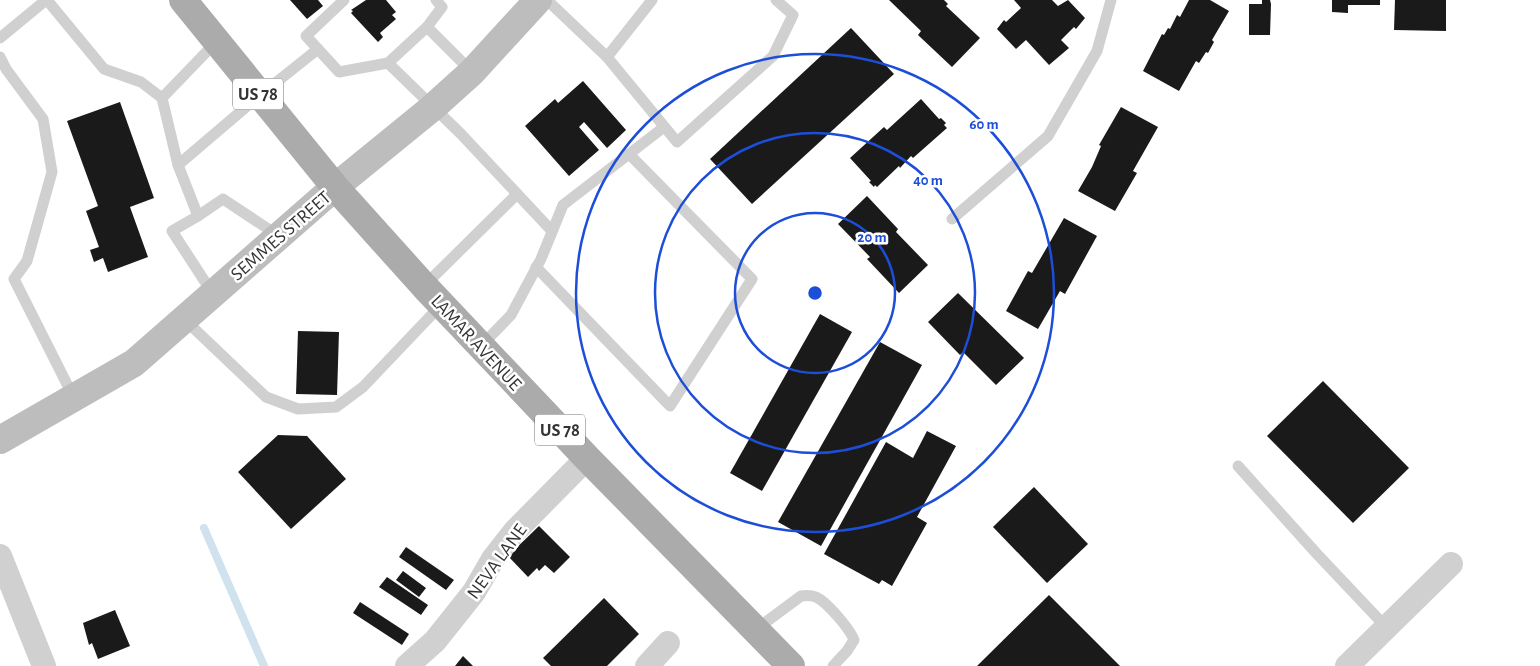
<svg xmlns="http://www.w3.org/2000/svg" width="1540" height="666" font-family="'Alegreya Sans',sans-serif">
<rect width="100%" height="100%" fill="#fff"/>
<g fill="none" stroke-linecap="round" stroke-linejoin="round">
<!-- stream -->
<polyline stroke="#cfe2ee" stroke-width="8" points="204,528 264,666"/>
</g>
<!-- building -->
<g fill="#1a1a1a">
<polygon points="290,0 318,0 323,6 307,19"/>
<polygon points="366,0 386,0 396,12 392,15 396,19 380,33 383,37 378,42 351,13 353,11 351,10"/>
<polygon points="889,0 944,0 948,4 946,6 980,38 952,67 918,35 921,31"/>
<polygon points="1014,0 1052,0 1058,6 1068,0 1085,18 1076,29 1074,27 1061,40 1069,48 1049,65 1026,40 1016,49 997,29 1004,20 1006,22 1021,8"/>
<polygon points="1189,0 1210,0 1229,11 1212,40 1214,42 1208,53 1206,52 1199,63 1196,61 1179,91 1143,71 1162,34 1164,35 1168,28 1170,29 1177,15 1180,17"/>
<polygon points="1262,0 1270,0 1271,4 1270,35 1249,35 1249,4 1262,4"/>
<polygon points="1332,0 1380,0 1380,5 1348,5 1348,13 1332,12"/>
<polygon points="1395,0 1446,0 1446,31 1394,30"/>
<polygon points="851,28 894,74 752,204 710,159"/>
<polygon points="583,81 626,130 607,148 584,122 579,127 599,150 569,176 525,126 555,99 558,103"/>
<polygon points="921,99 939,119 941,118 946,123 944,125 947,128 913,158 911,156 900,168 899,166 877,187 875,185 874,187 869,182 871,181 850,158 884,127 887,130"/>
<polygon points="120,102 154,198 130,207 148,257 108,272 103,258 94,262 90,250 99,247 86,211 98,206 67,121"/>
<polygon points="1121,107 1158,127 1133,171 1137,173 1115,211 1078,191 1092,167 1101,146 1099,145"/>
<polygon points="867,196 898,229 896,232 928,265 899,293 867,259 870,257 838,224"/>
<polygon points="1064,218 1097,236 1065,294 1060,291 1038,329 1006,311 1028,271 1032,273"/>
<polygon points="958,293 1024,358 996,385 963,352 960,355 928,322"/>
<polygon points="820,314 852,332 762,491 730,473"/>
<polygon points="298,331 339,332 337,395 296,394"/>
<polygon points="880,342 922,365 821,546 778,522"/>
<polygon points="1323,381 1409,468 1353,523 1267,436"/>
<polygon points="927,431 956,446 917,517 927,523 892,586 882,580 879,584 824,554 886,442 913,458"/>
<polygon points="278,435 307,436 346,479 291,529 238,472"/>
<polygon points="1034,487 1088,544 1047,583 993,527"/>
<polygon points="539,526 570,557 554,573 545,565 539,571 537,568 528,577 508,556"/>
<polygon points="406,547 454,580 446,590 399,557"/>
<polygon points="403,571 426,588 419,597 396,580"/>
<polygon points="387,577 428,605 421,615 379,587"/>
<polygon points="1049,595 1120,666 977,666"/>
<polygon points="604,598 639,634 607,666 551,666 543,658"/>
<polygon points="360,602 409,634 402,645 353,613"/>
<polygon points="115,610 130,646 98,659 92,643 89,645 83,623"/>
<polygon points="463,656 473,666 455,666"/>
</g>
<g fill="none" stroke-linecap="round" stroke-linejoin="round">
<!-- service -->
<g stroke="#d0d0d0" stroke-width="11">
<polyline points="47,0 104,69 141,82 162,98 216,42"/>
<polyline points="344,0 306,36 339,72 388,63 427,27 442,7 436,0"/>
<polyline points="547,0 607,57 677,142 773,56 793,15 776,0"/>
<polyline points="427,27 472,72"/>
<polyline points="0,38 46,0"/>
<polyline points="0,57 6,69 43,119 52,172 27,261 14,279 74,398"/>
<polyline points="607,57 652,0"/>
<polyline points="388,63 461,134 551,230"/>
<polyline points="162,98 178,165 198,216 172,231 213,294"/>
<polyline points="178,165 259,96 318,49"/>
<polyline points="198,216 223,199 279,236"/>
<polyline points="952,219 1048,136 1097,51 1111,0"/>
<polyline points="536,267 670,406 752,279 629,154"/>
<polyline points="424,286 517,194"/>
<polyline points="184,319 266,397 298,409 336,407 363,387 441,305"/>
<polyline points="481,346 511,315 541,259 563,205 664,127"/>
<polyline points="1238,466 1317,554 1386,627"/>
<path d="M755,630L801,596C807,595 811,595 816,597C827,602 850,629 854,640L847,651L833,666"/>
</g>
<!-- minor -->
<g stroke="#d0d0d0" stroke-width="24">
<polyline points="0,556 44,666"/>
<polyline points="407,666 435,641 474,592 493,559 515,531 587,458"/>
<polyline points="647,666 668,643"/>
<polyline points="1347,666 1451,564"/>
</g>
<!-- secondary -->
<polyline stroke="#bdbdbd" stroke-width="28" points="0,440 134,363 335,187 432,108 472,72 538,0"/>
<!-- primary -->
<polyline stroke="#ababab" stroke-width="28" points="183,0 335,187 424,286 587,458 791,666"/>
</g>
<!-- distance rings -->
<g fill="none" stroke="#1d4ed8" stroke-width="2.5">
<circle cx="815" cy="293" r="80"/>
<circle cx="815" cy="293" r="160"/>
<circle cx="815" cy="293" r="239"/>
</g>
<g text-anchor="middle" stroke-width="5" stroke-linejoin="round" paint-order="stroke">
<!-- shield labels -->
<g fill="#fff" stroke="#707070" stroke-width="1">
<rect x="233" y="78.5" width="50" height="31" rx="4"/>
<rect x="535" y="414.5" width="50" height="31" rx="4"/>
</g>
<g font-size="18" font-weight="bold" fill="#333">
<text x="258" y="100">US 78</text>
<text x="560" y="436">US 78</text>
</g>
<!-- street labels -->
<g font-size="19" fill="#333" stroke="#fff">
<text transform="translate(280 235) rotate(-41)" y="7">SEMMES STREET</text>
<text transform="translate(477 342) rotate(47)" y="7">LAMAR AVENUE</text>
<text transform="translate(496 561) rotate(-54)" y="7">NEVA LANE</text>
</g>
</g>
<circle cx="815" cy="293" r="8" fill="#1d4ed8" stroke="#fff" stroke-width="2.5"/>
<g font-size="15" text-anchor="middle" font-weight="bold" fill="#1d4ed8" stroke="#fff" stroke-width="5" stroke-linejoin="round" paint-order="stroke">
<text x="984" y="129">60 m</text>
<text x="928" y="185">40 m</text>
<text x="872" y="242">20 m</text>
</g>
</svg>
